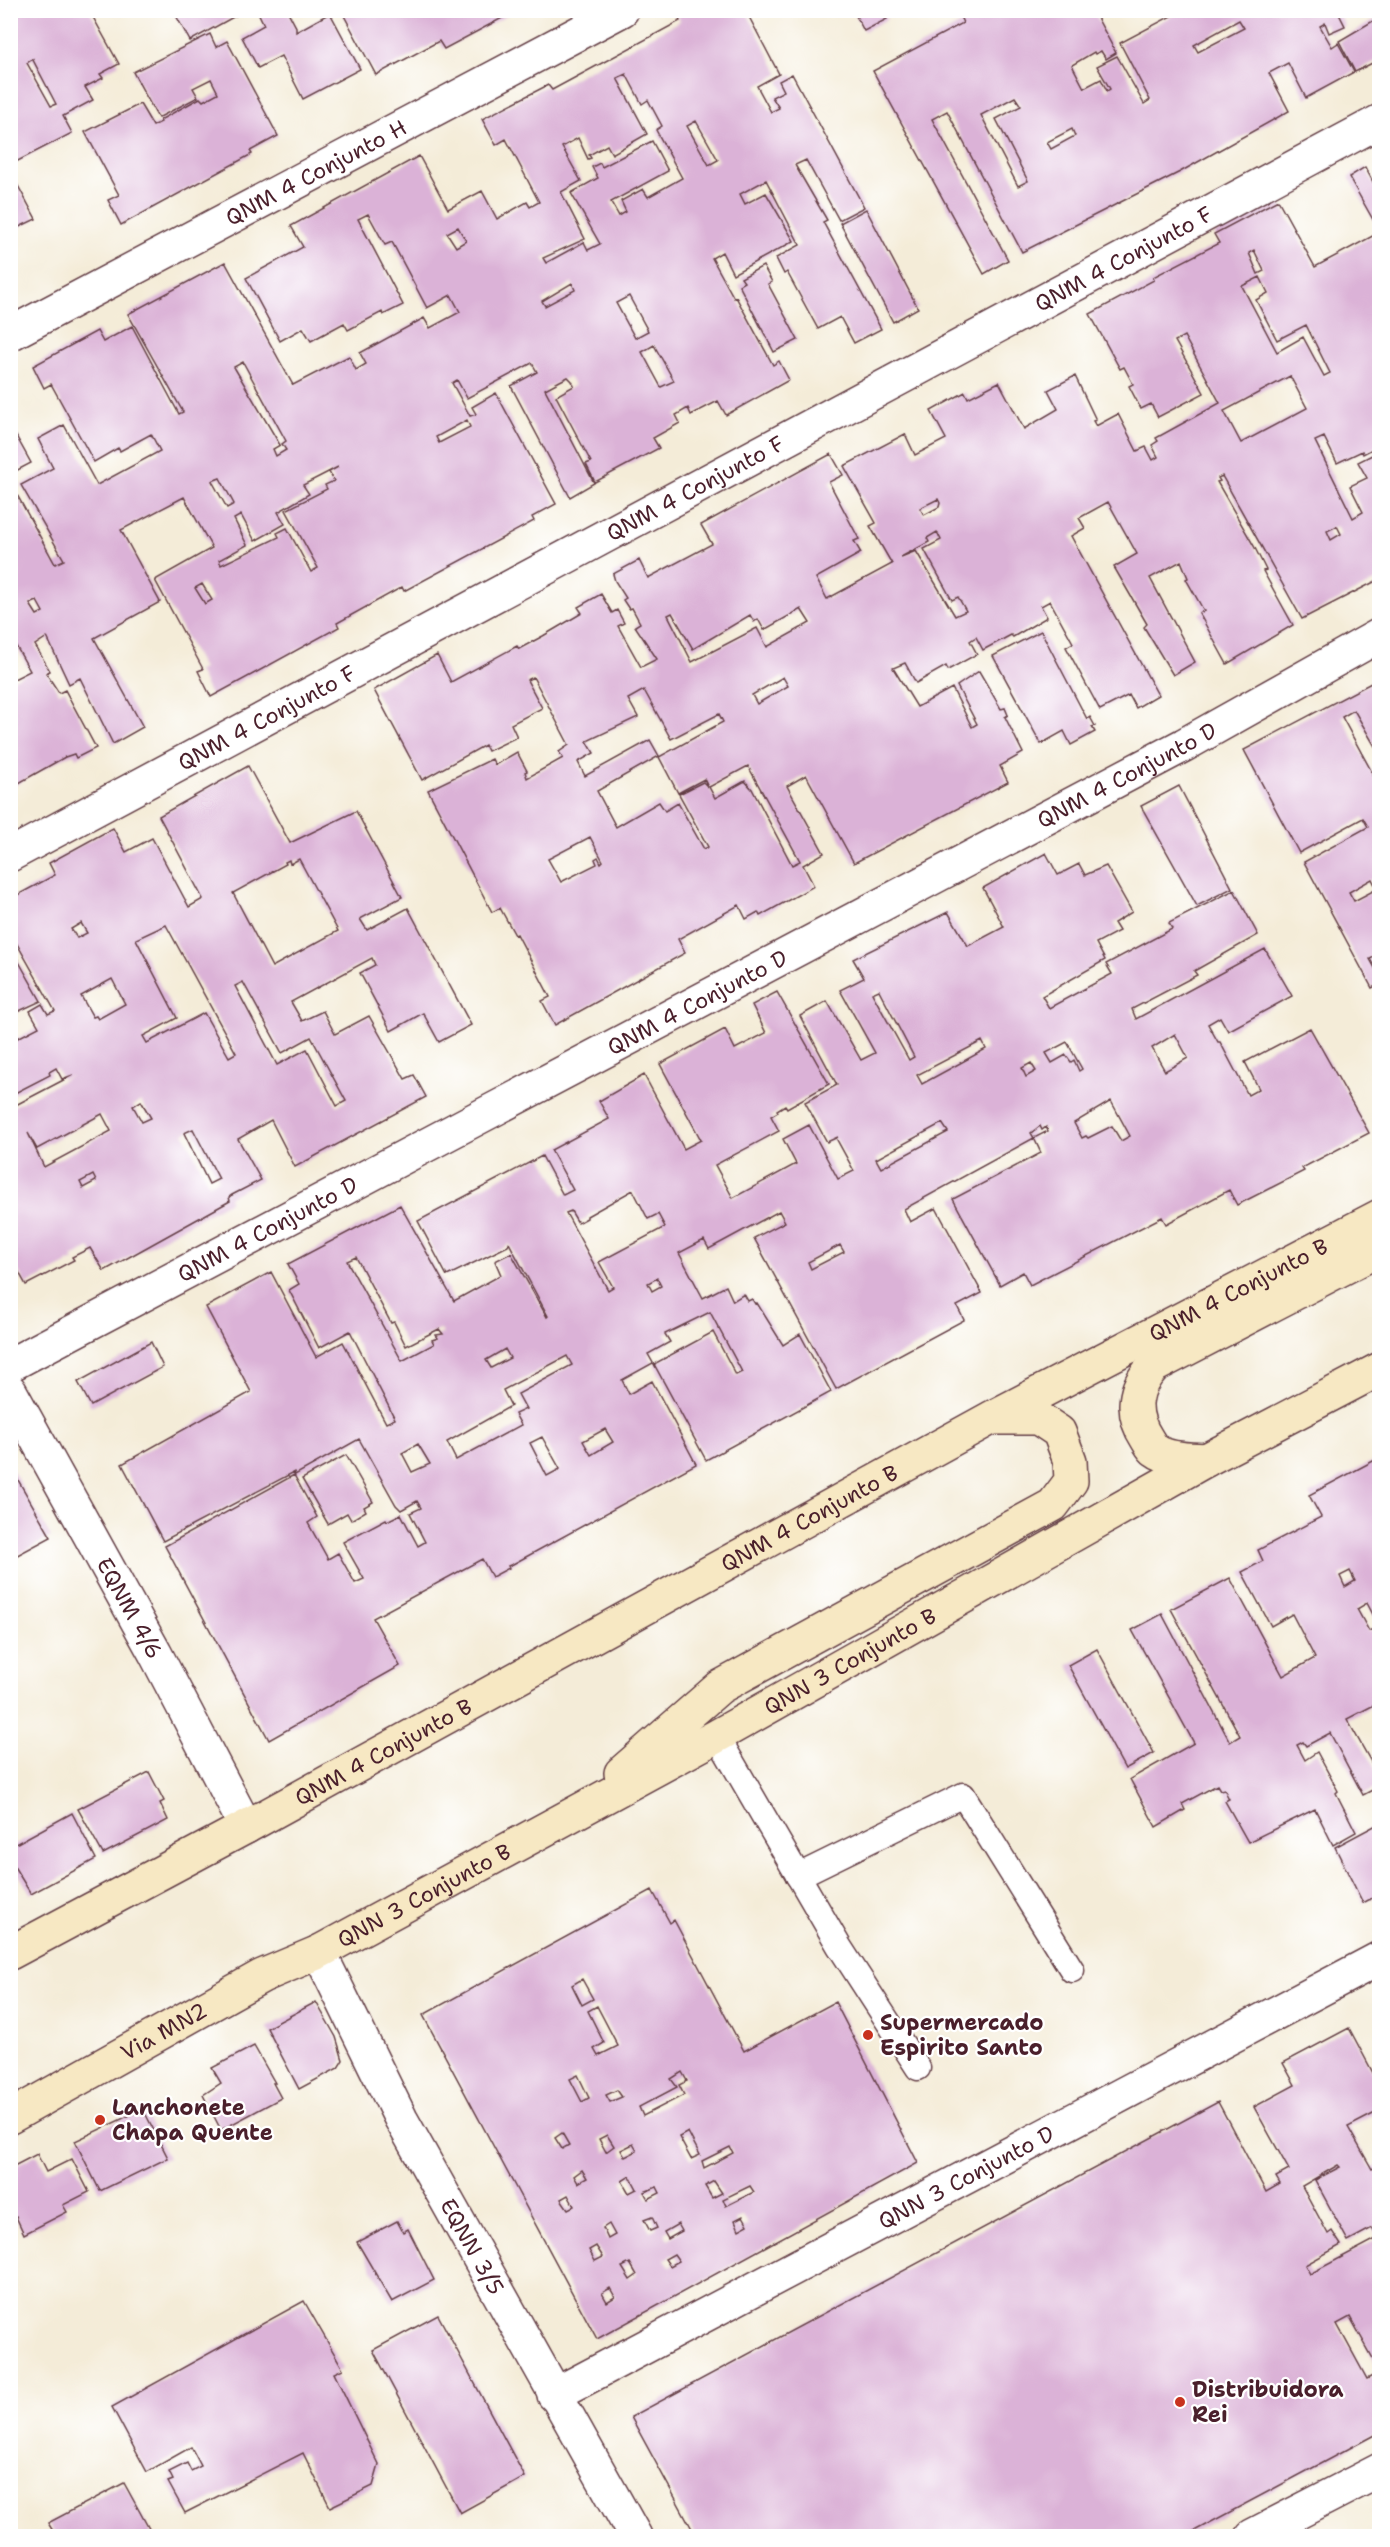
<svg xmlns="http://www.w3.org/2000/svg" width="1390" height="2547" font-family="'Shantell Sans',sans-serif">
<rect width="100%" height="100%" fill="#fff"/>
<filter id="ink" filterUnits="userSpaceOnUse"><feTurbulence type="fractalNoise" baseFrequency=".0167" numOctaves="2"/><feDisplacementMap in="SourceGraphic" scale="12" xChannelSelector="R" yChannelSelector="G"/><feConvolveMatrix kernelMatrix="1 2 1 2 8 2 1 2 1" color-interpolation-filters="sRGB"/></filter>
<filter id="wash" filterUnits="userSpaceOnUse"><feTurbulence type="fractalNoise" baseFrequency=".008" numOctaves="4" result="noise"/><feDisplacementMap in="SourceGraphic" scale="24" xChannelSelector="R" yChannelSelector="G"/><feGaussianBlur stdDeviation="1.35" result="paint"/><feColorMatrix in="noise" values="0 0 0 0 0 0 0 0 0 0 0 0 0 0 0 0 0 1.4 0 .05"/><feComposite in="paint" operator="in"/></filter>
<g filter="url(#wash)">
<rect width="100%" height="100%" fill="#f4ecd8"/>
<g id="blocks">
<!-- building -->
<g fill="#dbb2d7" fill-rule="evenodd">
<path d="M10,10H89L119,64L100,74L103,78L85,87L93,100L63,116L72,133L10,165ZM33,59V60L56,104L51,106L27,63Z"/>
<polygon points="173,10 246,10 190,41"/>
<polygon points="257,10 287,10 296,27 296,32 330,13 360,69 303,99 281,56 258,68 242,37 264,25"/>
<polygon points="341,10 505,10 508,15 444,49 439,41 376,75"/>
<path d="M685,10H751L747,13L779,74L757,86L771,112L779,108L772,97L784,91L779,81L792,74L864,207L839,220L806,160L795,165L827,220L823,222L881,329L854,343L840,317L818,329L787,272L784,274L776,258L800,245L766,180L740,194L745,204L766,193L794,241L733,274L722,252L712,258L734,298L736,297L773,365L779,361L789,380L726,415L718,401L691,415L688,408L676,415L680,423L653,438L659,448L595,482L586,464L591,462L556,396L574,386L572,381L568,377L560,381L545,389L594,483L570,497L511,386L537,372L532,363L467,398L457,380L452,383L470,416L476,414L472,407L496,393L556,504L532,517L534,521L404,591L402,587L337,623L339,627L211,697L198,671L203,669L155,580L212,548L184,497L121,530L160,602L94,638L143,727L113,744L80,678L69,684L47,637L35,645L50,671L46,673L59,693L65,690L96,748L76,758L74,754L65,757L10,788V681L30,671L12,639L10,640V482L55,564L64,560L21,485L53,468L38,439L64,425L97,485L160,451L151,434L120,451L118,448L94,462L51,384L44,388L33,366L97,331L103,342L132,326L179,414L183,412L128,314L225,262L293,385L349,356L356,370L366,364L360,353L424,318L430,328L460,312L451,295L427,308L392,242L385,245L368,214L358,219L403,305L383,315L382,312L348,330L344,323L311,341L303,328L280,341L246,278L303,247L291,226L419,156L448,209L482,191L497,219L527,202L530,207L539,202L506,139L496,145L482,119L548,85L552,90L680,21L677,15ZM626,74L642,104L648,100L662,126L656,130L682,178L648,197L643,189L621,201L626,212L619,216L611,202L668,171L652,141L602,167L600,163L592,167L598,178L571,193L600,244L588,250L584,242L546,263L543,258L585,239L561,192L581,181L562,147L578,138L588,159L591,158L589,155L607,145L612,154L647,134L617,78ZM696,121L718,160L709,165L687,126ZM458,227L466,241L456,247L447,233ZM572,283L575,290L545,306L542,301ZM629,296L648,331L635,338L616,303ZM654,345L674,381L661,387L642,352ZM243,362L286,441L282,444L286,450L276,456L273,449L280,445L234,367ZM467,420L470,427L439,443L436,437ZM338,467L329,472L334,481L325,485L327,489L286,510L318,568L311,572L287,528L277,533L279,537L221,565L219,560L247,545L234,519L241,515L255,541L285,524L278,512L309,494L303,485ZM220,478L234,504L227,508L212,481ZM202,584L212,600L205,604L195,588ZM37,601L43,612L37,615L30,604Z"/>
<polygon points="853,10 882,10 887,19 864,31"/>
<path d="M957,10H1093L1116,53L1106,59L1101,51L1095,54L1094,52L1072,65L1084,88L1101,79L1107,91L1110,89L1097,66L1117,56L1144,104L1150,100L1120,43L1177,13L1176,10H1337L1345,26L1329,33L1325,23L1320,26L1332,47L1338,43L1354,72L1306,98L1288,63L1269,73L1289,111L1180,172L1022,252L947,111L932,119L1008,260L984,274L873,71L963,23ZM1239,20L1244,28L1198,52L1194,45ZM1015,97L1021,106L996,119L1028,181L1018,186L981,115ZM1072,129L1075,136L1051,149L1047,142Z"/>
<polygon points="1378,18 1380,59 1355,72 1339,41"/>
<polygon points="210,34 216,47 227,41 278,136 250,151 252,154 121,225 108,200 119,195 85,132 140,104 153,126 161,122 160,120 200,98 203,101 218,93 211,79 193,88 198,97 158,118 133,72"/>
<polygon points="1365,167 1380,195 1380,232 1349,177"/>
<polygon points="10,171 36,219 15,229 10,221"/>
<path d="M1278,200L1315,267L1380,232V445L1363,454L1362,451L1337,463L1324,437L1315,441L1353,518L1363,512L1350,486L1367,478L1358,462L1380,451V579L1302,619L1222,476L1218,478L1220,481L1217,482L1254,546L1266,570L1263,571L1293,625L1227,664L1199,613L1204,611L1186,579L1188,578L1181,561L1150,578L1195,662L1173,675L1144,627L1147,624L1114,567L1137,554L1108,502L1079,518L1085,528L1071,536L1158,695L1136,708L1129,695L1100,710L1066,647L1073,643L1050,601L1041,606L1047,617L1013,637L1011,635L983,650L976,637L970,641L977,654L948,670L946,666L916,683L905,663L893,668L917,707L952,688L972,727L977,724L957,686L979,671L1001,709L1005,708L1008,715L1005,717L1023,753L1000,766L1008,782L854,863L806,775L787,786L824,853L803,865L814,886L760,916L758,912L746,919L739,905L678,939L685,953L555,1025L542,1001L550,997L517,934L515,935L500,908L492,912L428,790L492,759L495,765L517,752L527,771L525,772L527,778L563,758L559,752L569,745L539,688L533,677L527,680L542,708L511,724L517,737L488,751L485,745L422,780L374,690L437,655L451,682L517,646L519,649L543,636L582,613L578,607L601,594L612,613L617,610L624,623L618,626L641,667L657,659L635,626L640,623L632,608L629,609L623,600L626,598L615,581L613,574L639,560L648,578L712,544L701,525L831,454L843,475L829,482L859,539L854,541L861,553L816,578L827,599L892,564L870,526L876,523L844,466L905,434L915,455L946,439L931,411L965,392L968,398L999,382L1024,429L1058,409L1048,390L1075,376L1096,420L1093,421L1096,426L1118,414L1137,451L1146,447L1153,460L1158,457L1152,445L1158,441L1156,438L1220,403L1184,336L1175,341L1204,393L1158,417L1151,404L1141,409L1129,386L1133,384L1124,367L1120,369L1090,314L1154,280L1153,277L1219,243L1214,234ZM1254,250L1264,271L1258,274L1249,253ZM1260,277L1268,293L1256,300L1277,340L1306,325L1330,373L1324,376L1303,337L1277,352L1242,286ZM1290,376L1307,408L1241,443L1224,411ZM938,499L940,503L939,507L924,515L920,508ZM1337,526L1341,534L1331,540L1327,531ZM937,532L941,540L924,549L952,600L958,597L966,611L955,616L916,551L901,557L929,542L927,538ZM801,609L810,623L767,647L757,628L692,662L668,615L672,613L693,649L750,615L754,622L758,619L764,630ZM783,677L788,686L757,704L752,695ZM644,690L671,739L719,714L723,722L659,757L678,793L704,779L708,787L703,782L679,794L708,847L704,849L678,803L665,811L659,802L616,827L597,791L659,756L650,740L585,776L578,762L594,753L587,741L638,717L628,699ZM748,766L800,861L792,865L752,789L745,781L715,798L709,787ZM590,837L603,861L601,863L598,857L595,859L597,864L561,882L548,859Z"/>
<polygon points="866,209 918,308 893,322 840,223"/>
<polygon points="763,266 772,282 768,284 798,340 774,352 739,285 744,282 741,278"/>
<polygon points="10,425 31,463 10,474"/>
<polygon points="1041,631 1087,719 1090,717 1095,726 1092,727 1095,732 1071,745 1064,731 1041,744 993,656"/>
<path d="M1373,682L1380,694V755L1354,710L1342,717L1380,787V954L1370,959L1380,977V984L1372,988L1304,862L1368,827L1363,818L1299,853L1244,750ZM1372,879L1377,889L1354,901L1349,892Z"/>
<path d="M248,766L290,843L356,811L402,897L360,919L367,930L408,908L471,1025L439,1042L423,1013L391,1031L360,973L375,965L372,958L291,1002L302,1021L323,1011L335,1034L369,1016L405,1079L414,1075L426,1097L295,1167L271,1120L238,1139L261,1180L232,1195L229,1197L230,1201L104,1271L90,1248L72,1257L74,1260L26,1285L10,1256V1108L73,1075L62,1079L56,1068L49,1072L50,1075L13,1094L10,1089V1042L39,1027L30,1011L42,1004L48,1014L55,1011L16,942H17H10V899L55,875L49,863L113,828L126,852L152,838L189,907L203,899L159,816ZM299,859L338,931L272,967L233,893L286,864L285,862L289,860L290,864ZM81,923L87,933L77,938L71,929ZM166,925L236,1053L229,1057L204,1013L147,1043L143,1036L177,1018L136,939ZM112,979L125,1004L98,1019L96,1016L93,1017L81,996ZM243,982L282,1053L311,1037L346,1101L337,1106L307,1049L277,1065L235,986ZM141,1101L151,1118L142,1122L133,1106ZM102,1114L111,1131L44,1167L28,1133L37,1149ZM193,1129L219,1179L209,1184L184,1133ZM93,1175L96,1181L83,1188L80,1182Z"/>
<polygon points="1179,786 1232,888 1197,906 1141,806"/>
<path d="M1046,853L1058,875L1079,864L1085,875L1106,866L1132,912L1114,923L1119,931L1096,943L1105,960L1042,996L1049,1008L1112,974L1106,964L1172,929L1169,923L1234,890L1258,935L1194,971L1197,975L1132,1009L1136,1019L1265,949L1292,996L1228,1031L1220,1017L1208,1024L1218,1042H1220L1248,1095L1259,1089L1245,1062L1310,1028L1369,1133L1302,1168L1304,1171L1237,1205L1229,1190L1166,1224L1162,1217L1030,1285L1023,1272L1000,1285L953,1199L1041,1153L1034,1138L1048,1131L1046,1127L1042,1130L1040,1126L1031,1133L1034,1138L904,1209L910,1222L936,1208L982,1293L957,1306L964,1320L836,1389L754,1238L785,1222L779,1211L709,1249L704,1240L679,1253L703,1298L726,1286L733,1301L744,1294L748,1301L752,1299L755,1304L757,1303L783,1345L800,1334L831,1392L706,1460L654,1364L713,1332L736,1375L742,1372L710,1312L665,1334L670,1342L648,1354L653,1363L622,1380L629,1394L652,1381L696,1464L513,1564L508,1566L509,1568L492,1577L482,1559L373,1618L400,1666L269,1740L165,1546L294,1475L317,1517L308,1523L328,1559L338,1553L355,1583L364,1579L343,1542L386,1519L387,1521L401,1514L418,1546L425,1542L410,1513L421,1508L417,1501L401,1510L396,1505L359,1439L295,1475L294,1472L163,1541L122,1464L251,1392L206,1307L271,1272L316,1357L343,1342L386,1423L395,1419L350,1331L319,1348L289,1290L299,1284L288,1264L400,1205L454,1301L501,1275L495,1261L511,1253L547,1317L548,1316L509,1243L508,1246L447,1276L418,1221L542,1156L563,1195L573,1190L551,1150L609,1119L599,1101L644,1075L684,1149L701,1140L660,1064L725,1029L735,1049L766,1033L752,1005L777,992L829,1084L787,1108L785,1105L777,1110L778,1112L771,1116L779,1131L715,1165L733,1198L796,1164L783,1139L809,1125L838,1179L854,1171L836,1138L838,1137L827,1142L805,1102L837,1085L800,1016L827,1001L861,1060L875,1053L840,990L864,978L853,959L948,912L968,946L1004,927L983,888ZM879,990L914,1057L909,1060L872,993ZM1175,1034L1188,1058L1165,1071L1152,1048ZM982,1041L986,1049L922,1084L917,1075ZM1067,1042L1082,1069L1079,1071L1074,1060L1071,1062L1066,1055L1052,1063L1046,1053ZM1031,1063L1036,1071L1026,1077L1022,1068ZM1111,1101L1130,1136L1121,1141L1112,1126L1088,1138L1086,1136L1082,1138L1074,1123ZM942,1123L948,1132L881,1168L876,1159ZM633,1190L648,1219L658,1214L665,1227L599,1262L613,1287L608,1290L566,1213L571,1211L578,1223L587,1218V1216ZM840,1245L844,1252L811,1269L808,1262ZM356,1257L391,1323L394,1322L406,1346L439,1329L443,1334L436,1335L438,1338L432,1340L434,1344L402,1361L347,1261ZM657,1278L661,1286L652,1291L648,1283ZM505,1349L510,1358L491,1368L486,1360ZM567,1356L572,1365L518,1394L526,1409L515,1414L521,1425L456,1460L447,1442L511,1406L503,1390ZM605,1429L613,1442L591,1455L583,1441ZM542,1437L560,1469L547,1476L530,1443ZM418,1444L430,1464L412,1472L402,1453Z"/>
<polygon points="10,946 41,1001 17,1012 10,1000"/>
<polygon points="151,1342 163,1367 91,1406 78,1382"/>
<polygon points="346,1455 373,1502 364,1507 366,1511 351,1520 347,1513 328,1524 302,1479"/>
<path d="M1375,1460L1380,1468V1702L1347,1719L1380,1778V1786L1363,1795L1330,1733L1306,1746L1303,1742L1297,1745L1305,1760L1317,1752L1338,1791L1336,1793L1356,1832L1333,1845L1315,1809L1248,1842L1225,1801L1229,1799L1224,1789L1220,1790L1217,1785L1182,1804L1185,1810L1156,1827L1130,1779L1194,1743L1132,1630L1162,1614L1230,1742L1240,1736L1171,1609L1230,1578L1283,1676L1315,1658L1292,1614L1271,1626L1242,1572L1263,1561L1258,1550L1321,1517L1309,1495ZM1350,1571L1355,1581L1345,1587L1340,1576ZM1367,1603L1379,1626L1369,1631L1357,1609Z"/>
<polygon points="10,1466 51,1537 10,1559"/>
<polygon points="1097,1649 1154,1753 1125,1769 1068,1665"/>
<polygon points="149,1772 164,1801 160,1803 168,1820 103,1854 78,1809"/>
<polygon points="72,1813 96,1859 31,1894 10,1860 10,1847"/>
<polygon points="1380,1823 1380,1894 1363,1903 1335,1847"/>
<path d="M652,1890L670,1923L674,1920L744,2051L835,2002L918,2163L597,2339L423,2015ZM582,1979L593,1999L582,2005L572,1985ZM597,2006L618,2046L598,2056L594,2049L604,2043L588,2011ZM682,2072L687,2081L679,2085L684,2095L643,2116L639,2107L677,2087L671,2079ZM578,2075L589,2098L582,2102L570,2079ZM617,2090L622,2097L610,2102L606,2095ZM688,2132L700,2155L691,2159L679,2137ZM562,2133L569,2145L562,2149L555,2138ZM607,2135L614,2146L606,2152L599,2139ZM633,2144L637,2151L625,2157L621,2150ZM730,2147L733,2153L704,2168L702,2161ZM582,2170L587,2178L578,2183L574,2176ZM630,2176L637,2189L629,2193L622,2181ZM714,2181L722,2193L712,2198L705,2186ZM750,2186L754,2192L726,2206L723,2199ZM657,2187L660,2193L648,2199L644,2192ZM568,2195L574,2206L568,2209L561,2199ZM743,2216L748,2225L739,2230L735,2220ZM652,2217L657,2228L650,2231L644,2220ZM609,2224L615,2235L608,2239L603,2228ZM678,2224L682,2231L668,2239L664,2232ZM596,2246L603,2257L595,2261L589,2250ZM674,2254L679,2261L670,2266L665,2259ZM630,2263L637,2275L630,2280L622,2267ZM610,2288L615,2297L607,2302L602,2293Z"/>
<polygon points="316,2002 336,2037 343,2060 338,2068 299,2089 267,2028"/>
<path d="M1349,2028L1380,2086V2106L1376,2108L1377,2112L1348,2127L1372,2169L1380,2165V2371L1350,2317L1337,2324L1367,2379L1380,2372V2432L1185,2536H696L631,2417L1218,2102L1266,2192L1280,2184L1276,2177L1289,2170L1254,2107L1295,2085L1283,2063ZM1338,2165L1340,2167L1315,2180L1348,2241L1372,2228L1378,2238L1310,2274L1305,2265L1341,2245L1332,2231L1328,2234L1302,2186Z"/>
<polygon points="254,2046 275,2083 273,2083 281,2098 221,2130 203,2095 221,2083 212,2068"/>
<polygon points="143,2109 168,2158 100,2191 75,2141"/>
<polygon points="37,2154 46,2172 72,2159 89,2192 63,2205 67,2212 24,2234 16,2217 10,2219 10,2168"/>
<polygon points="397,2221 403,2232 408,2229 434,2280 392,2302 357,2242"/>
<polygon points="304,2301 343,2369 334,2373 379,2465 373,2486 330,2507 303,2453 185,2513 168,2482 173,2480 169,2472 187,2463 191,2471 201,2466 191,2447 147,2472 112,2407"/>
<polygon points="438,2315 525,2477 460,2513 373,2350"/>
<polygon points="124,2483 153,2536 56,2536 48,2523"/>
</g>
</g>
</g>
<g filter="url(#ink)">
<use href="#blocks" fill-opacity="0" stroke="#643e45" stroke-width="1.5"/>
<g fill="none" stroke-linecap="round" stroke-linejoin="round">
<defs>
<g id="service">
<polyline points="717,1736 839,1946 918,2068"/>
<polyline points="798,1876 963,1795 1072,1970"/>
</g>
<g id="minor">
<path id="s1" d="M10,334L622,10"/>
<path id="s2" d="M10,855L1380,121"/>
<path id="s3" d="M10,1365L1184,745L1380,635"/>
<path id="s4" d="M10,1391L155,1653L246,1827"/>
<path id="s5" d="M319,1952L401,2119L635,2536"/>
<path id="s6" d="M554,2395L1380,1958"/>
<polyline points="1252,2536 1380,2470"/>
</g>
<g id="secondary">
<path d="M1206,1460C1191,1459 1168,1460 1155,1450C1152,1448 1149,1442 1147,1439C1130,1413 1133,1388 1154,1366L1380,1249"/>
<polyline points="621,1773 720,1687 1053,1505 1071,1481 1070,1461 1059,1432 1038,1418 995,1418"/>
<path id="s7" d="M10,1953L246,1827L991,1418L1380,1216"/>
<path id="s8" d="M10,2117L262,1976L319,1952L717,1736L1206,1460L1380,1369"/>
</g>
</defs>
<!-- service casing -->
<use href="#service" stroke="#643e45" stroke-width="27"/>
<!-- minor casing -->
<use href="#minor" stroke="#643e45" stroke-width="36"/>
<!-- secondary casing -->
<use href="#secondary" stroke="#643e45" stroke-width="36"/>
<!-- service -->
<use href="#service" stroke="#fff" stroke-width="24"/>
<!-- minor -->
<use href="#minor" stroke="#fff" stroke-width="33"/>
<!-- secondary -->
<use href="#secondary" stroke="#f7e8c3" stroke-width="33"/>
</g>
</g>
<!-- markers -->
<g fill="#c8321e" stroke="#fff" stroke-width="2">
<circle cx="868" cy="2035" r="6"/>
<circle cx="100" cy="2120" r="6"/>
<circle cx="1180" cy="2402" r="6"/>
</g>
<g text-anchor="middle" stroke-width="4.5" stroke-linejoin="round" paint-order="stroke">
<!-- street labels -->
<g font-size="22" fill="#4a1f2b" stroke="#fff">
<text dy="8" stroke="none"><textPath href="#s1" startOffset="346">QNM 4 Conjunto H</textPath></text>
<text dy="8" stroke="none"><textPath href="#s2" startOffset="1263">QNM 4 Conjunto F</textPath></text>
<text dy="8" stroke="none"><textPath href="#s2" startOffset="777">QNM 4 Conjunto F</textPath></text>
<text dy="8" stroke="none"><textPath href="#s2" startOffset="291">QNM 4 Conjunto F</textPath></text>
<text dy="8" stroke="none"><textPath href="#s3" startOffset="1263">QNM 4 Conjunto D</textPath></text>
<text dy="8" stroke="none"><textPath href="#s3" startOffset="777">QNM 4 Conjunto D</textPath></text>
<text dy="8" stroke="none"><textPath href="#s3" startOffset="291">QNM 4 Conjunto D</textPath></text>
<text dy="8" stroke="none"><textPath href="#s7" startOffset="1396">QNM 4 Conjunto B</textPath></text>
<text dy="8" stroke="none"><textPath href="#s7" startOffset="910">QNM 4 Conjunto B</textPath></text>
<text dy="8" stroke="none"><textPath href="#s4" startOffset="248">EQNM 4/6</textPath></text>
<text dy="8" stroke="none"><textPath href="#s8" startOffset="956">QNN 3 Conjunto B</textPath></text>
<text dy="8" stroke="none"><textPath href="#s7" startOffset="424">QNM 4 Conjunto B</textPath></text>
<text dy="8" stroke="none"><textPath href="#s8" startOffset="470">QNN 3 Conjunto B</textPath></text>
<text dy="8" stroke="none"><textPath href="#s8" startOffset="176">Via MN2</textPath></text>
<text dy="8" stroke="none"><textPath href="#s6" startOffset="466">QNN 3 Conjunto D</textPath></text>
<text dy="8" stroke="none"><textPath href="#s5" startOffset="332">EQNN 3/5</textPath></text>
</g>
<!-- poi labels -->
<g font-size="22" font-weight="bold" fill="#4a1f2b" stroke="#fff" text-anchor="start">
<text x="880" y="2030">Supermercado<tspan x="880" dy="25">Espirito Santo</tspan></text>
<text x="112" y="2115">Lanchonete<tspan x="112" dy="25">Chapa Quente</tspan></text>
<text x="1192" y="2397">Distribuidora<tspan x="1192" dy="25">Rei</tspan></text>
</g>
</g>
<!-- margin -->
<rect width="1390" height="2547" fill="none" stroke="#fff" stroke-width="36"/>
</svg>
